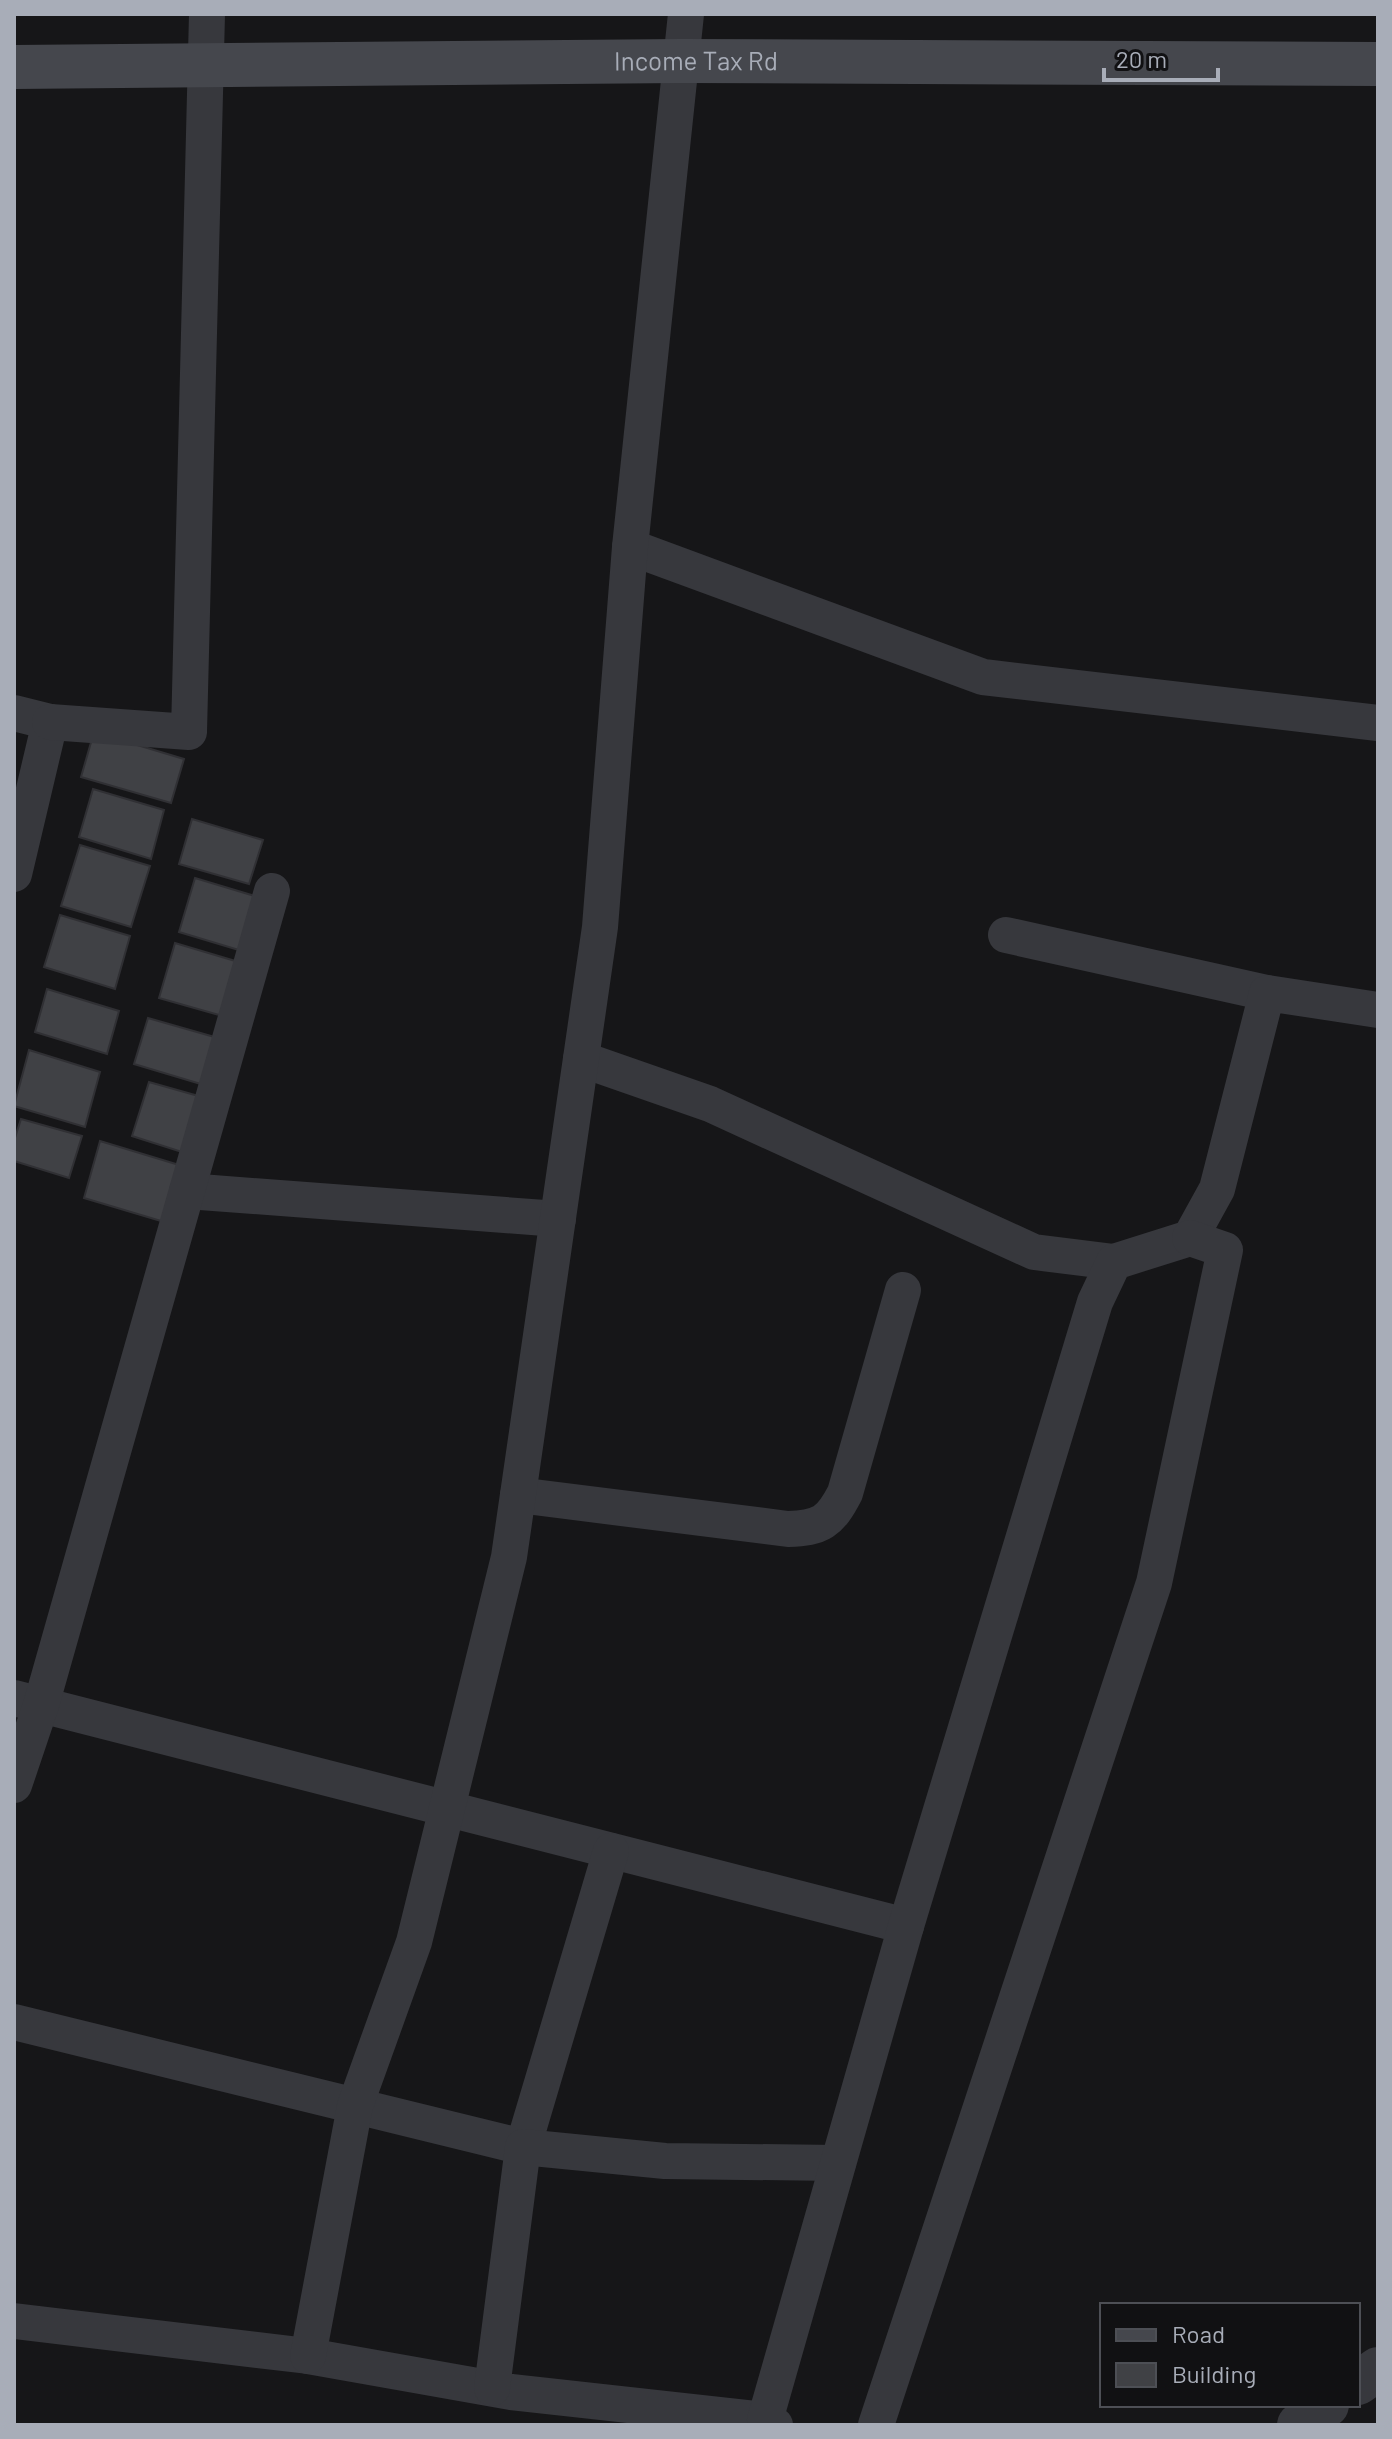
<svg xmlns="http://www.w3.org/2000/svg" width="1392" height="2439" font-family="Barlow,sans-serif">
<rect width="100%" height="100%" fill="#161618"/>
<!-- building -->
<g fill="#404145" stroke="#303034" stroke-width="2">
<polygon points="94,732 184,759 171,803 81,777"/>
<polygon points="93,789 164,810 151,859 79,837"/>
<polygon points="192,819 263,840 249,884 179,864"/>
<polygon points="80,845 150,866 131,927 61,906"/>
<polygon points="195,878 258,897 242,951 179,932"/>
<polygon points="60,915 130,936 115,989 44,967"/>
<polygon points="175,943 242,963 226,1017 159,998"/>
<polygon points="47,989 119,1011 107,1054 35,1032"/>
<polygon points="148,1018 218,1038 204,1085 134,1064"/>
<polygon points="29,1050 100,1072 85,1127 14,1106"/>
<polygon points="149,1082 202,1097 185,1153 132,1136"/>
<polygon points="21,1119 82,1136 69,1178 14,1161 14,1141"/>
<polygon points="100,1141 189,1168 171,1224 84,1198"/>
</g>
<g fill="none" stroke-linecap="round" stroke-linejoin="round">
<!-- minor -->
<g stroke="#37383d" stroke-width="36">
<polyline points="630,547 983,677 1378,723"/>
<polyline points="14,713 50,722 14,874"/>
<polyline points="50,722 189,732 207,14"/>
<polyline points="1006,935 1267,993"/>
<polyline points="581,1059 710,1104 1034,1252 1114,1262"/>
<polyline points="187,1191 558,1219"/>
<path d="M518,1495L788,1529C821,1528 830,1522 845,1493L903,1290"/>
<polyline points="14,1698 906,1926"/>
<polyline points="14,1785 41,1705 272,891"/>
<polyline points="14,2022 523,2147 611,1851"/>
<polyline points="14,2321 308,2356 511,2392 765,2420"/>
<polyline points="308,2356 355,2106 414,1942 509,1557 600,927 630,547 686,14"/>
<polyline points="492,2388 523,2147 665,2161 838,2163"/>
<polyline points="775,2425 765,2420 906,1926 1095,1302 1114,1262 1190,1238 1217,1189 1267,993 1378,1010"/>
<polyline points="876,2425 1154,1583 1225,1250 1190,1238"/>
</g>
<!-- tertiary -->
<g stroke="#37383d" stroke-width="44">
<polyline points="1358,2383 1378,2369"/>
<polyline points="1299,2425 1327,2405"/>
</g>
<!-- secondary -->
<path stroke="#45474d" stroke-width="44" id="s1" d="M14,67L681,61L1378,64"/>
</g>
<g text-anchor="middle" stroke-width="6" stroke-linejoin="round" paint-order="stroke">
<!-- street labels -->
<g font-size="26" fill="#a8adb8" stroke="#111113">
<text dy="9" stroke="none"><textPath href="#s1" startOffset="682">Income Tax Rd</textPath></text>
</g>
</g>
<!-- border -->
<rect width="1392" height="2439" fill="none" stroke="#a8adb8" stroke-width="32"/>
<!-- legend -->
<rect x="1100" y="2303" width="260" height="104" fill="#111113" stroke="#4d4f55" stroke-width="2"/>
<rect x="1116" y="2329" width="40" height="12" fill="#45474d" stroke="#4d4f55" stroke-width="2"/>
<text x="1172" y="2343" font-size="24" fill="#a8adb8">Road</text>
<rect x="1116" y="2363" width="40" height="24" fill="#404145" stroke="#4d4f55" stroke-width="2"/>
<text x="1172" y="2383" font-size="24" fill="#a8adb8">Building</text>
<!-- scale -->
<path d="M1104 68v12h114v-12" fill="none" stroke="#a8adb8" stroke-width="4"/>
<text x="1116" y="68" font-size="24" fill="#a8adb8" stroke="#111113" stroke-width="6" paint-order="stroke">20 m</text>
</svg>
